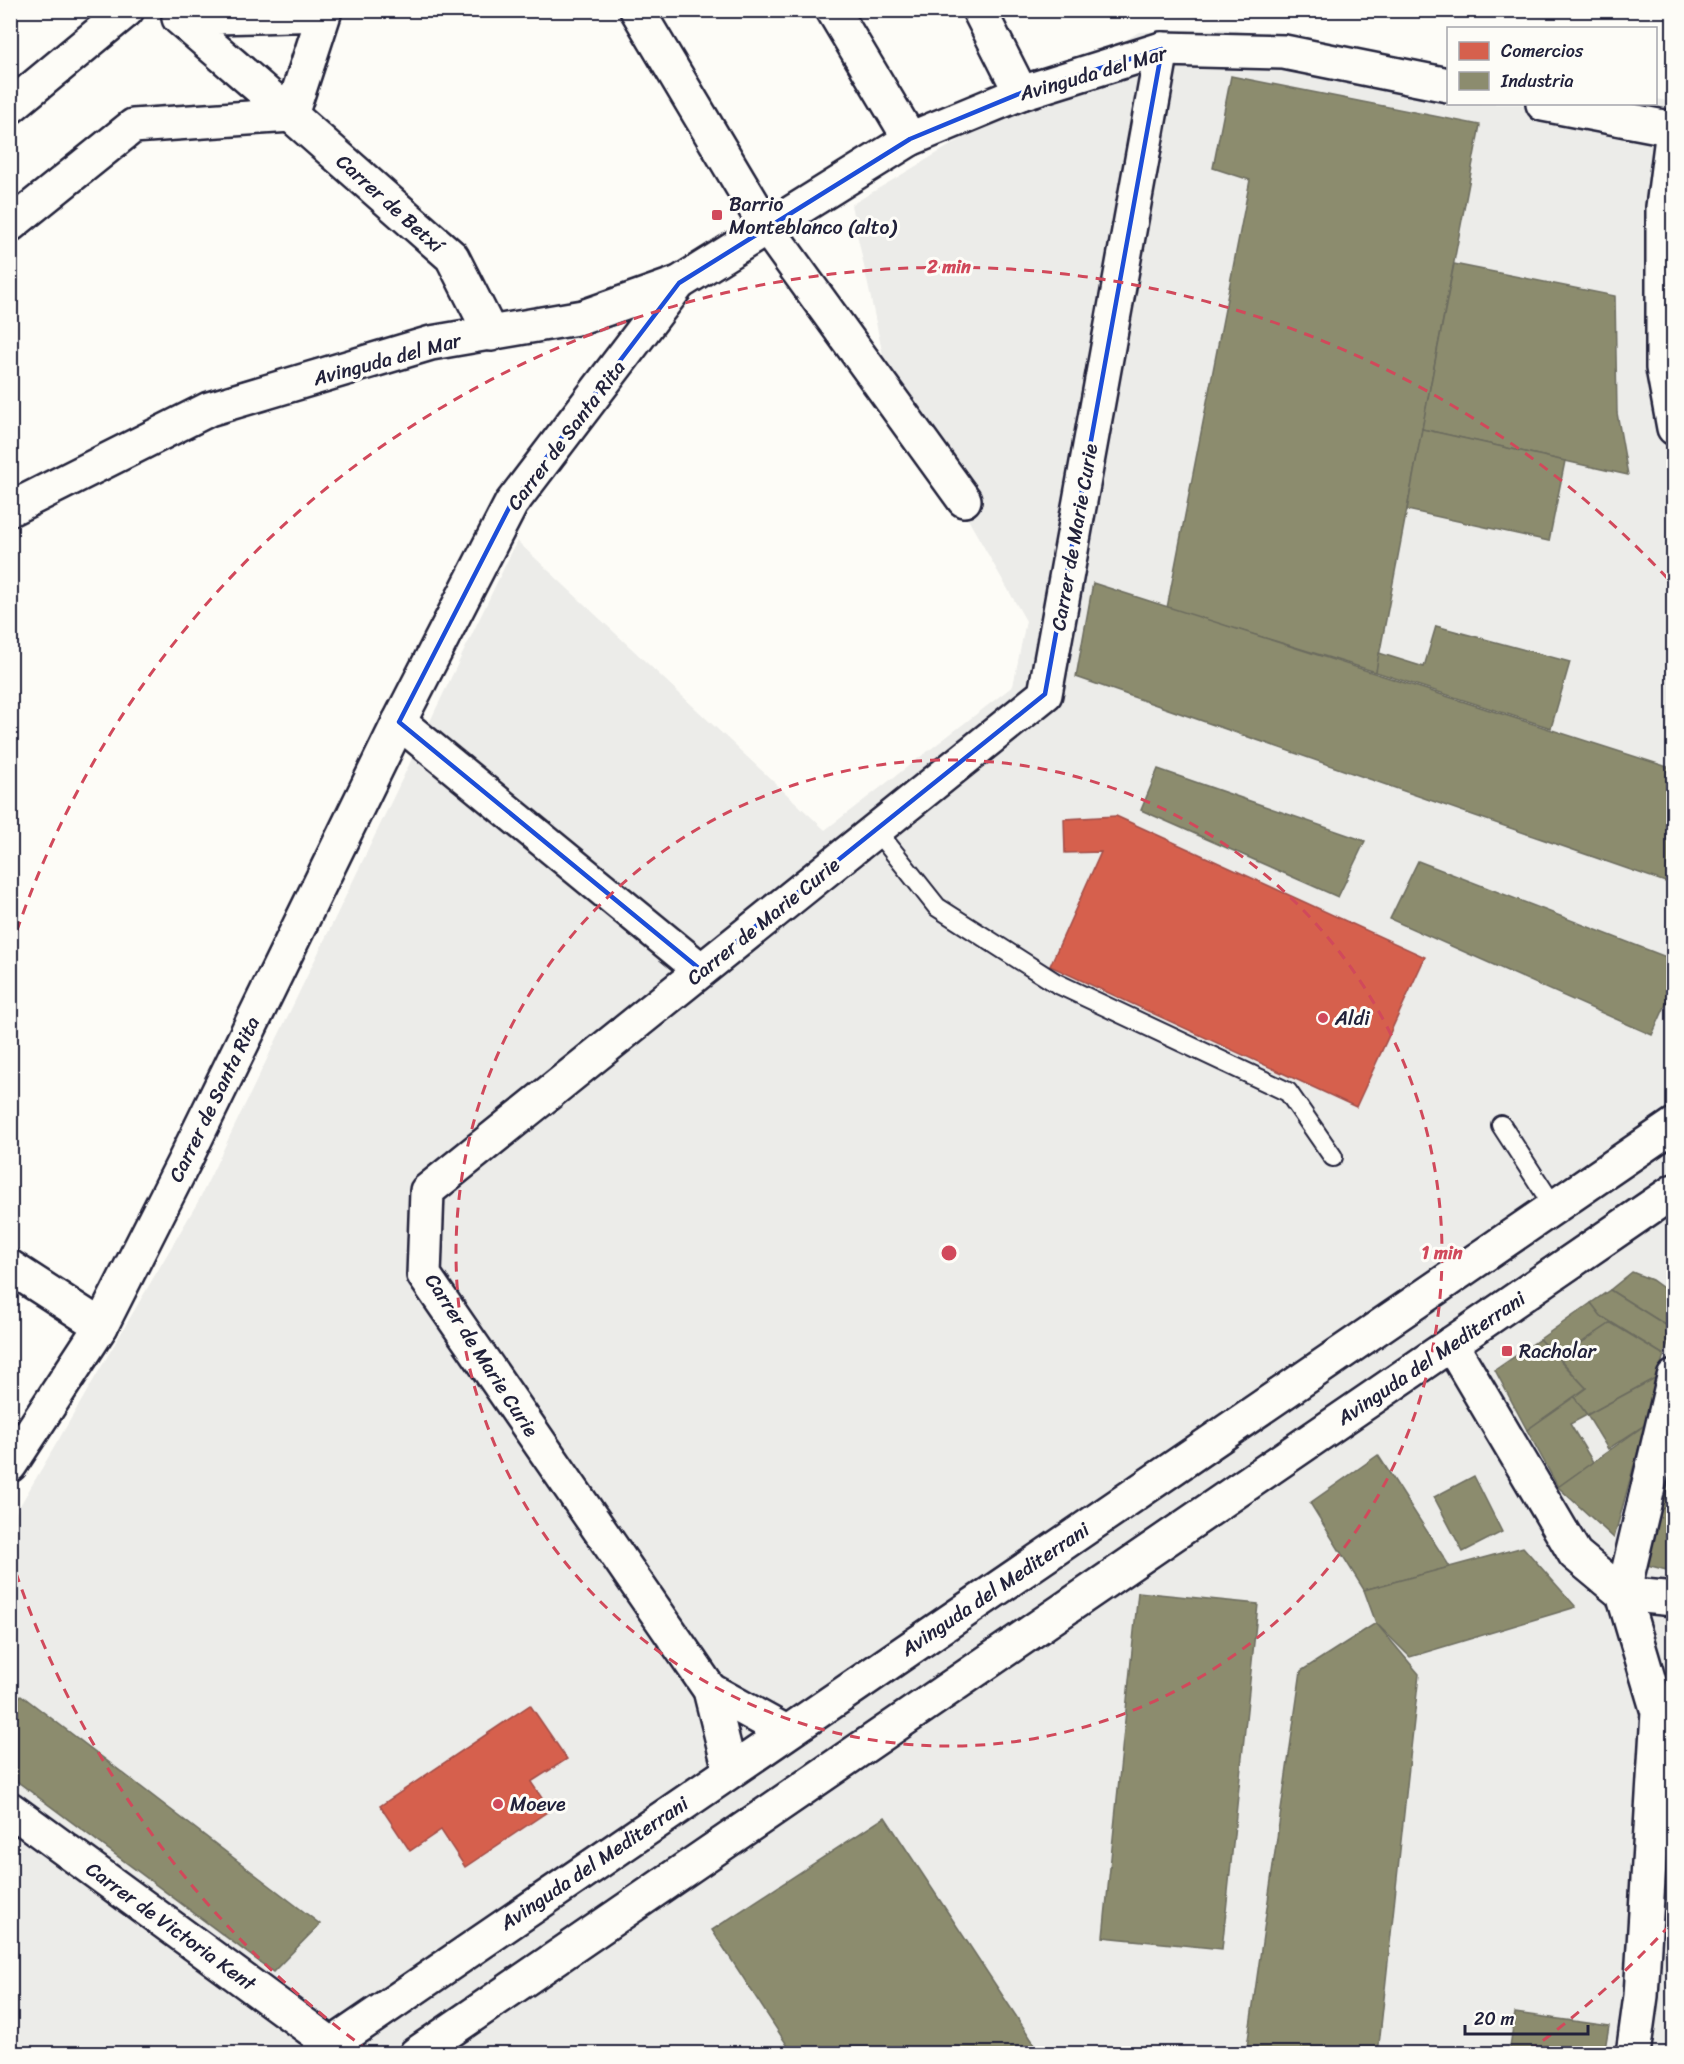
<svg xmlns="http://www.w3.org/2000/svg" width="1684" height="2064" font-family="Sriracha,sans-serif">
<rect width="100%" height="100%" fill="#fdfcf7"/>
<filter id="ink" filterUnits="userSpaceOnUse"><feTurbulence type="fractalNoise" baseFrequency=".0167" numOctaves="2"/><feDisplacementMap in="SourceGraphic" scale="12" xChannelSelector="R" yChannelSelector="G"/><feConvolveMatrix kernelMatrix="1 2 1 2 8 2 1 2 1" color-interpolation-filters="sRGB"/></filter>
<g filter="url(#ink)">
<!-- built -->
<polygon fill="#ecece9" points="1226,29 1448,66 1448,104 1656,104 1656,99 1673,102 1673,2053 11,2054 11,1521 199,1200 517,541 825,830 1013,686 1026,621 888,379 851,205 1139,32"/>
<!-- shops -->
<g fill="#d6604d" stroke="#a04d48" stroke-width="1.5">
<polygon points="1116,816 1425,957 1356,1107 1050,966 1101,852 1065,853 1064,819"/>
<polygon points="530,1705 567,1759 531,1782 550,1810 465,1867 441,1830 410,1851 380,1806"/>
</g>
<!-- industry -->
<g fill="#8c8c6e" stroke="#6c6c5f" stroke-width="1.5">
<polygon points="1231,76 1480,125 1376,672 1167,608 1250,180 1213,168"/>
<polygon points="1454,264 1615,296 1617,413 1628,475 1422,429"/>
<polygon points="1422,429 1565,461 1549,541 1407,510"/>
<polygon points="1093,583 1674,769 1674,885 1076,677"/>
<polygon points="1436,626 1570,662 1551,728 1376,672 1379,653 1424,667"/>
<polygon points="1158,769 1365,841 1338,897 1141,810"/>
<polygon points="1418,861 1674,960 1674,1005 1667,1002 1652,1035 1390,919"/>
<polygon points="1632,1272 1652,1280 1674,1296 1674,1330 1610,1290"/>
<polygon points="1610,1290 1672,1329 1664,1355 1601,1316 1591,1303"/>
<polygon points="1591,1303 1601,1316 1611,1323 1559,1358 1540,1339"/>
<polygon points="1611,1323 1664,1355 1657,1377 1587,1415 1574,1397 1586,1388 1559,1358"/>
<polygon points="1540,1339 1586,1388 1527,1430 1495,1370"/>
<polygon points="1657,1377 1645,1425 1608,1449 1587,1415"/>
<polygon points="1574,1397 1587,1415 1570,1424 1593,1462 1558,1487 1527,1430"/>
<polygon points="1645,1425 1614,1538 1558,1487"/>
<polygon points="1378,1455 1450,1567 1364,1590 1310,1503"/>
<polygon points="1668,1471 1674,1473 1674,1511 1660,1507"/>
<polygon points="1474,1476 1502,1532 1463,1552 1434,1497"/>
<polygon points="1660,1507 1674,1511 1674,1572 1647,1565"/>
<polygon points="1523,1547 1576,1607 1410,1657 1376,1623 1364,1590"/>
<polygon points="1138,1592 1258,1604 1222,1949 1103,1937"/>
<polygon points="1376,1623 1419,1674 1378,2054 1306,2054 1247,2047 1301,1671"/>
<polygon points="21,1695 320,1924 273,1972 10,1776 10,1710"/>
<polygon points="885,1817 1041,2054 925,2054 922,2048 913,2054 793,2054 712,1930"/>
<polygon points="1515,2013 1609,2026 1604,2054 1509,2054"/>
</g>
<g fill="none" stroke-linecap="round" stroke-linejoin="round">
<defs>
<g id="lane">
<polyline points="876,830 937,907 1056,983 1288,1092 1333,1157"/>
<polyline points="1501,1125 1554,1207"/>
</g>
<g id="street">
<polyline points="637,10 767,228 964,500"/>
<polyline points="833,10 910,139"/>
<polyline points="979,10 1021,93"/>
<polyline points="1543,104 1674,129"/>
<polyline points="10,107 127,10"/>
<polyline points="291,115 324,14 179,18 291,115 452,257 491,334"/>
<polyline points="1673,129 1663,207 1663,368 1674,428"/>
<polyline points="10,225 133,126 291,115"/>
<polyline points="10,509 209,409 431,343 583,317 679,283 910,139 1021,93 1162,49 1284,52 1448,85"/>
<polyline points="399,722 701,970"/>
<polyline points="10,1267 101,1326"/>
<polyline points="1451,1344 1575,1554 1623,1594 1658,1712 1641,1996 1633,2054"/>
<polyline points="1674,1377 1623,1594 1674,1599"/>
<polyline points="10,1465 101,1326 186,1158 399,722 511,504 679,283"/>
<polyline points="710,1690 786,1732"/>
<polyline points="730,1770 710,1690 424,1275 427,1191 1045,694 1162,49"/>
<polyline points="10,1809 331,2044"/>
</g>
<g id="primary">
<polyline points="318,2054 1674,1125"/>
<polyline points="416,2054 1674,1191"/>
</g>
</defs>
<!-- lane casing -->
<use href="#lane" stroke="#22223b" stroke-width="22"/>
<!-- street casing -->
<use href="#street" stroke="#22223b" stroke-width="38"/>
<!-- primary casing -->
<use href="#primary" stroke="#22223b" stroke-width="38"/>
<!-- lane -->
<use href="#lane" stroke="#fdfcf7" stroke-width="18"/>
<!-- street -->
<use href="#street" stroke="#fdfcf7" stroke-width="33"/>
<!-- primary -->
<use href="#primary" stroke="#fdfcf7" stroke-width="33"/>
</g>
</g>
<!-- marked area -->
<path fill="none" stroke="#1d4ed8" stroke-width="4.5" stroke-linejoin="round" d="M1162,49L1045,694L701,970L399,722L511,504L679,283L910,139L1021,93Z"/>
<!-- distance rings -->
<g fill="none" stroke="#d1495b" stroke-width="3" stroke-dasharray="10 8">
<circle cx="949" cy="1253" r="493"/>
<path d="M1670 1925A986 986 0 0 1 1529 2051M369 2051A986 986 0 0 1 11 1558M11 948A986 986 0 0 1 1670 581"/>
</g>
<!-- markers -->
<g fill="#d1495b" stroke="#fdfcf7" stroke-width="2">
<rect x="711" y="209" width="12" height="12" rx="3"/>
<circle cx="1323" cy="1018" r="6"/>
<rect x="1501" y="1345" width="12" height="12" rx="3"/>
<circle cx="498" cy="1804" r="6"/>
</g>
<g text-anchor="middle" stroke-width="6" stroke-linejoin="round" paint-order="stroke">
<!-- street labels -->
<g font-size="20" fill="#22223b" stroke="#fdfcf7">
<text transform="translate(1093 73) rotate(-16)" y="7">Avinguda del Mar</text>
<text transform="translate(390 203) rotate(42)" y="7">Carrer de Betxí</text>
<text transform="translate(387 359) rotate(-15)" y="7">Avinguda del Mar</text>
<text transform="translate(566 435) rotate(-53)" y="7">Carrer de Santa Rita</text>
<text transform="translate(1074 537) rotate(-80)" y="7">Carrer de Marie Curie</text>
<text transform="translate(763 921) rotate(-39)" y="7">Carrer de Marie Curie</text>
<text transform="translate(214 1099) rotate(-64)" y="7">Carrer de Santa Rita</text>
<text transform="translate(482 1355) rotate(57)" y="7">Carrer de Marie Curie</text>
<text transform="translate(1431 1358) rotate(-34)" y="7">Avinguda del Mediterrani</text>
<text transform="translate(995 1589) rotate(-34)" y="7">Avinguda del Mediterrani</text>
<text transform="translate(594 1863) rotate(-34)" y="7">Avinguda del Mediterrani</text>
<text transform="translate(171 1926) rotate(36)" y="7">Carrer de Victoria Kent</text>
</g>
<!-- poi labels -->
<g font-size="20" fill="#22223b" stroke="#fdfcf7" text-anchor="start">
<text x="729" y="211">Barrio<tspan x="729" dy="23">Monteblanco (alto)</tspan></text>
<text x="1335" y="1025">Aldi</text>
<text x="1519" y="1358">Racholar</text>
<text x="510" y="1811">Moeve</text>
</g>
</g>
<circle cx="949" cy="1253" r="9" fill="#d1495b" stroke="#fdfcf7" stroke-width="3"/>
<g font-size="18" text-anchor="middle" font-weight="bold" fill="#d1495b" stroke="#fdfcf7" stroke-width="6" stroke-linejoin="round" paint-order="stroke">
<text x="949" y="273">2 min</text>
<text x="1442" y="1259">1 min</text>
</g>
<!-- margin -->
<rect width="1684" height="2064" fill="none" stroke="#fdfcf7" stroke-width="36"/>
<rect x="18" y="18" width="1648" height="2028" fill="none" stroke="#22223b" stroke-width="2" filter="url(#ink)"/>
<!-- legend -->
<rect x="1447" y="27" width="210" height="78" fill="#fdfcf7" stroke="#a5a5ac" stroke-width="1.5"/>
<rect x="1459" y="42" width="30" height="18" fill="#d6604d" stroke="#a5a5ac" stroke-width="1.5"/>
<text x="1501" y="57" font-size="18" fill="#22223b">Comercios</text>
<rect x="1459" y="72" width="30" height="18" fill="#8c8c6e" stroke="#a5a5ac" stroke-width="1.5"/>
<text x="1501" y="87" font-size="18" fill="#22223b">Industria</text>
<!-- scale -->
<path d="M1465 2025v9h123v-9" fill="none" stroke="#22223b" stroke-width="3"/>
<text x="1474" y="2025" font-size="18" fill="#22223b" stroke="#fdfcf7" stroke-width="4.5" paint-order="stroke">20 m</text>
</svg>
